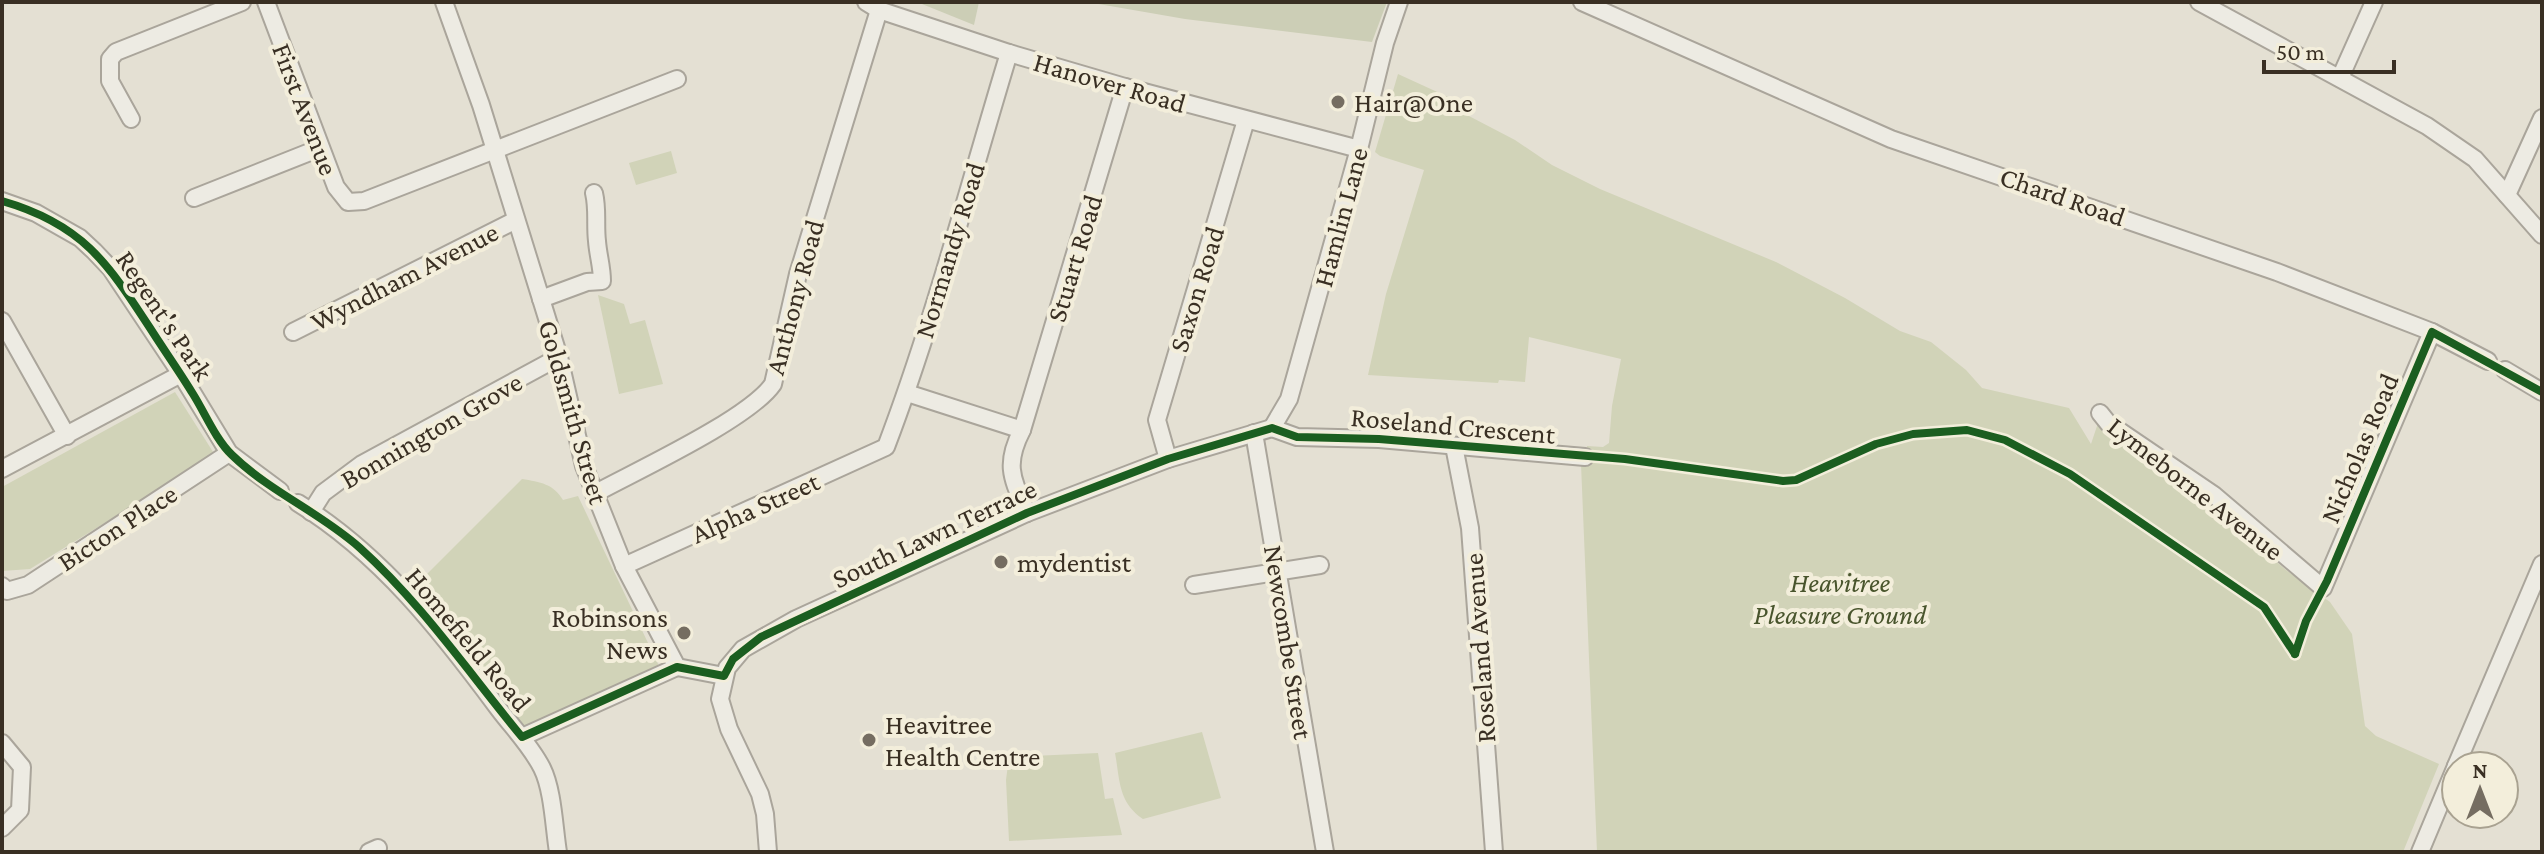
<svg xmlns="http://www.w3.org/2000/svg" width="2544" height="854" font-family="'Crimson Pro',serif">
<rect width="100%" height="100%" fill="#e4e0d3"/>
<!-- green -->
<g fill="#d1d3b8">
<polygon points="1398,74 1470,107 1467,115 1515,140 1552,165 1600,189 1776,262 1845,298 1900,331 1931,342 1966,370 1982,388 2069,408 2091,444 2098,423 2218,511 2286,570 2330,602 2352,634 2365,726 2376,736 2439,764 2403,852 1597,852 1581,464 1585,464 1587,446 1603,447 1609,443 1612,406 1621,359 1529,337 1525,382 1499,380 1498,383 1368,375 1386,294 1424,170 1380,156 1375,152"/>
<polygon points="671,151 677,173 636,185 629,163"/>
<polygon points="598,295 624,304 630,324 645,320 663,384 619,394"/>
<polygon points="175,392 215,455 30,569 2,571 2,487"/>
<path d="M522,479C540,482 554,484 563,500L578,496L659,666L525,727L453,637L416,585Z"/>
<path d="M1202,732L1221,798L1143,819C1118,802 1120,780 1115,753Z"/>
<polygon points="1098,753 1105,799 1113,798 1122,835 1009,841 1006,780 1009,757"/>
</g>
<!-- cemetery -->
<g fill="#ccceb6">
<polygon points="917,2 979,2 974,25"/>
<polygon points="1087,2 1387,2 1372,42 1185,19"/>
</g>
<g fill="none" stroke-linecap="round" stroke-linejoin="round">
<defs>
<g id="street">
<polyline points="266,2 336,187 348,202 364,201 677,79"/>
<polyline points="444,2 481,105 559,357 584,466 624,566 677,667 724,676"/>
<polyline points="866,2 879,10 1009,53 1125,87 1359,149"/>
<polyline points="1582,2 1891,139 2277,272 2432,332 2488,361"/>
<polyline points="2199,2 2427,126 2475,159 2542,235"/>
<polyline points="2340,78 2374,2"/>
<polyline points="131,119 110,81 110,59 116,52 242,2"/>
<polyline points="2507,195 2542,118"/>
<polyline points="194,198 320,148"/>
<polyline points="2,201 36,213 80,238 94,251 111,269 181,374 229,453 280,491"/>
<path d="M541,299L587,282L602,281C602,267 598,255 597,241C595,224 598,210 594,193"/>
<polyline points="2,321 67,436"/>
<polyline points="293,332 516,220"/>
<polyline points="2505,370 2542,392"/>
<polyline points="907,393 1022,430"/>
<polyline points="2100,413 2108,423 2214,495 2323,588 2432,332"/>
<polyline points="1272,428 1289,399 1359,149 1385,43 1399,2"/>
<polyline points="1272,428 1297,437 1379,439 1585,457"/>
<polyline points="1254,433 1325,852"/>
<polyline points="1454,446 1470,528 1494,852"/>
<polyline points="1168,459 1157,420 1246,120"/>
<polyline points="2,469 181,374"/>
<path d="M594,494C636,471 749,419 773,384L798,274L879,10"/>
<path d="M298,503C381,554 441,631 498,708C513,728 531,746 542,768C553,790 554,827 558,852"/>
<polyline points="311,512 323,493 362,464 559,357"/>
<path d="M1027,513C1012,478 1004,465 1022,430L1125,87"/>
<path d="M624,566L886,447C935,318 969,184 1009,53"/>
<polyline points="1194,585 1320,565"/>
<polyline points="2,586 7,591 28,585 229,453"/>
<polyline points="522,737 677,667"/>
<polyline points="2,743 22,767 20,810 2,828"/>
<polyline points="2456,766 2542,564"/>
<polyline points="369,852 378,848"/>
<polyline points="768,852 765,814 760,794 729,729 720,699 727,668 743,649 796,619 1027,513 1168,459 1272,428"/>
<polyline points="2420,852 2456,766"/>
</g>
</defs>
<!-- street casing -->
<use href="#street" stroke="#aaa59b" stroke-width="20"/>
<!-- street -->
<use href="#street" stroke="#edebe3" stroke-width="16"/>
<defs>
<g id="cycleway">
<path d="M2,201C82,224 107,262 150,328C164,350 179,371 193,394C205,413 216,440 232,455C270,492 321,513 360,548C422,604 469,673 522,737L677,667L724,676L733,659L761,637L1027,513L1168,459L1272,428L1297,437L1379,439L1625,459L1783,481L1796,480L1876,444L1913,434L1967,430L2005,440L2070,474L2264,607L2295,654"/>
<polyline points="2295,654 2306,621 2327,581 2432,332 2542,392"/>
</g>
</defs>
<!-- cycleway casing -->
<use href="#cycleway" stroke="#f3eedb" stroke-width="13"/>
<!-- cycleway -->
<use href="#cycleway" stroke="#1b5e20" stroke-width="8"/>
</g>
<!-- markers -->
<g fill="#756d61" stroke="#f3eedb" stroke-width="3">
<circle cx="1338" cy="102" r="8"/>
<circle cx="1001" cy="562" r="8"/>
<circle cx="684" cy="633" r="8"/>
<circle cx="869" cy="740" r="8"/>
</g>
<g text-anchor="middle" stroke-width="8" stroke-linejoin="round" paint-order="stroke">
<!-- street labels -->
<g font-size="28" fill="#392f23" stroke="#f3eedb">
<text transform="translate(1110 82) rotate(16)" y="10">Hanover Road</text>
<text transform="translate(306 109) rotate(69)" y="10">First Avenue</text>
<text transform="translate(2063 196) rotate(19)" y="10">Chard Road</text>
<text transform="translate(1340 217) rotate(-75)" y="10">Hamlin Lane</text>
<text transform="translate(949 250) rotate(-73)" y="10">Normandy Road</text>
<text transform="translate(1074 258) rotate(-73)" y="10">Stuart Road</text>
<text transform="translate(404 276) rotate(-27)" y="10">Wyndham Avenue</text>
<text transform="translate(1196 289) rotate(-73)" y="10">Saxon Road</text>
<text transform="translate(794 297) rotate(-75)" y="10">Anthony Road</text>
<text transform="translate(165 315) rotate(56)" y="10">Regent's Park</text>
<text transform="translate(574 412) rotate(74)" y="10">Goldsmith Street</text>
<text transform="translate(1453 425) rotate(5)" y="10">Roseland Crescent</text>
<text transform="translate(431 430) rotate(-30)" y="10">Bonnington Grove</text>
<text transform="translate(2359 448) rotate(-67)" y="10">Nicholas Road</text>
<text transform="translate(2196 488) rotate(38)" y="10">Lymeborne Avenue</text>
<text transform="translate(755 507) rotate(-24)" y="10">Alpha Street</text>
<text transform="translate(117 527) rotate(-33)" y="10">Bicton Place</text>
<text transform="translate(934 533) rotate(-25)" y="10">South Lawn Terrace</text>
<text transform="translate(469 639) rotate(50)" y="10">Homefield Road</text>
<text transform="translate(1289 642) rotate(81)" y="10">Newcombe Street</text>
<text transform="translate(1479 648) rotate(-94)" y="10">Roseland Avenue</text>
</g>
<!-- poi labels -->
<g font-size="28" fill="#392f23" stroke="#f3eedb" text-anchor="start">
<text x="1354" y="112">Hair@One</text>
<text x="1017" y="572">mydentist</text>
<text x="668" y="627" text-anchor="end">Robinsons<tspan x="668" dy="32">News</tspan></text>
<text x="885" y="734">Heavitree<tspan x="885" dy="32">Health Centre</tspan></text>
</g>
<!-- park labels -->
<g font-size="28" font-style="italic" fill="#48542c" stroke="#f3eedb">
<text x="1840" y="592">Heavitree<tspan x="1840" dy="32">Pleasure Ground</tspan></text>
</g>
</g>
<!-- border -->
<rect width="2544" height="854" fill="none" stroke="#392f23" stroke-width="8"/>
<!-- north arrow -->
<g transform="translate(2480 790)"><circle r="38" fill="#f3eedb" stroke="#a9a291" stroke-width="2"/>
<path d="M0-6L14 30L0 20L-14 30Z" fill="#756d61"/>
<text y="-12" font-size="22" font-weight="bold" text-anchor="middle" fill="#392f23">N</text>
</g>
<!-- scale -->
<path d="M2264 60v12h130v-12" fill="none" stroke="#392f23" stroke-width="4"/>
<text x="2276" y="60" font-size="24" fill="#392f23" stroke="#f3eedb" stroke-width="6" paint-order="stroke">50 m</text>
</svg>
